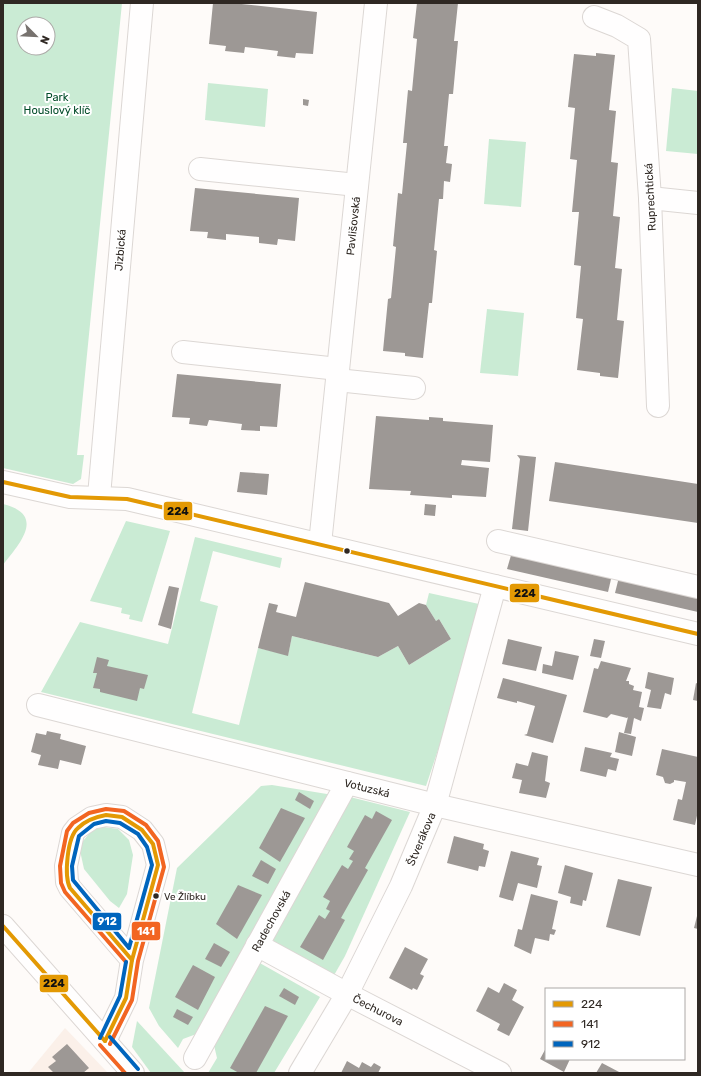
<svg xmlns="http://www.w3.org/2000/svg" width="701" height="1076" font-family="Rubik,sans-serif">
<rect width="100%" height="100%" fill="#fefbf9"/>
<!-- industrial -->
<polygon fill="#fbf0e9" points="65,1028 108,1073 28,1073"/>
<!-- green -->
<g fill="#caebd4" fill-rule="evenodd">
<path d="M3,3H122L77,455H84L81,479L73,484L3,468ZM24,24H48V48H24Z"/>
<polygon points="208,83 268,89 265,127 205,120"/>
<polygon points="672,88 698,91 698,154 666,151"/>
<polygon points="489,139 526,142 521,207 484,204"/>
<polygon points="487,309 524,313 518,376 480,373"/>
<path d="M3,504C47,515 19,544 3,565Z"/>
<polygon points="126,521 170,531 142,622 129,619 130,615 121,613 122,608 90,601"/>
<polygon points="195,537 282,558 280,568 213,551 200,601 218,606 192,713 239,725 258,648 288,655 292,636 378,657 398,646 409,665 451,639 439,619 436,621 426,605 429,593 479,604 440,744 426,786 41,692 80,622 168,644"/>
<polygon points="272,785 333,795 199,1033 183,1039 178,1048 159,1026 149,1008 177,868 261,786"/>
<polygon points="350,797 410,812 345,956 333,977 274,943 273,935"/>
<polygon points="104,827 118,829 129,840 133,855 127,894 119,908 110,901 84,869 79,846 92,830"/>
<polygon points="258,962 320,997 274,1073 208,1073 217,1058 213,1041"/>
<polygon points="137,1021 185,1073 151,1073 132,1047"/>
</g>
<!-- building -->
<g fill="#9d9895">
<polygon points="213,3 232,3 317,12 313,54 296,53 295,58 277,56 278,51 245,47 244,53 225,51 226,46 209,44"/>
<polygon points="417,3 458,3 454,41 458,41 453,94 449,94 444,146 448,146 446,163 452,164 450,182 444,181 443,199 439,199 434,250 437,251 432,303 429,303 423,358 405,356 405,353 383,351 388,299 391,298 396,247 393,246 398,193 402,194 407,143 403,143 408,90 412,91 417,39 413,38"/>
<polygon points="596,53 615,55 609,110 616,111 611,162 618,163 613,216 620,217 615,268 622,269 617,320 624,321 618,378 600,376 600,373 577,370 583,319 576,318 581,266 574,265 579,212 572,212 577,160 570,159 575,108 568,107 574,54 596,56"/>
<polygon points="303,99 309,100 308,106 303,105"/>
<polygon points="195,188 299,198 295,241 278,239 277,245 259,243 259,237 226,234 226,240 207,238 208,232 190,231"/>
<polygon points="177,374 281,384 277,427 260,426 260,431 241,430 242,424 209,420 207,426 189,424 190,418 172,417"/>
<polygon points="376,416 429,420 429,417 443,418 443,421 493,425 490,462 462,460 461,465 489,468 486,497 452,495 452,498 410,495 411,491 369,489"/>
<polygon points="517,455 536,457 528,531 512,529 520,459"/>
<polygon points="555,462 698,484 698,523 549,501"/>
<polygon points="240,472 269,474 267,495 237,492"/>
<polygon points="425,504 436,505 435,516 424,515"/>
<polygon points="512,552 612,575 608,592 507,569"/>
<polygon points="619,577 698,595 698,612 615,593"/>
<polygon points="305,582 389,603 398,616 419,603 426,605 436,621 439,619 451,639 409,665 398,646 378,657 292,636 288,656 258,648 269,603 278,605 276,612 296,617"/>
<polygon points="169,586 179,588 171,629 158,625"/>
<polygon points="508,639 542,647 536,671 502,664"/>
<polygon points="594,639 605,641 601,658 590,656"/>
<polygon points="555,651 579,656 573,680 542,673 543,664 552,666"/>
<polygon points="97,657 109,660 107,666 148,675 144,689 140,688 137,701 100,692 100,689 93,688 97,673 93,673"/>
<polygon points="601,661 631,668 626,681 629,681 629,684 634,686 633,690 642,692 639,707 644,708 641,721 634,718 631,734 624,733 628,717 627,718 611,714 607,718 583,712 594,668 598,669"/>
<polygon points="648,672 674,678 671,695 665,693 661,709 647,707 651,690 645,688"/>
<polygon points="503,678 567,695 553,743 524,735 527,734 535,706 517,701 517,703 497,698"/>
<polygon points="696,683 698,684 698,701 693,700"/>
<polygon points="47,731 61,734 60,739 86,746 81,765 60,760 58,769 38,765 41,755 31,752 36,733 46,735"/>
<polygon points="619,732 636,737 632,756 615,752"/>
<polygon points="585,747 612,753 610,757 619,759 616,771 608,769 606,777 580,771"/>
<polygon points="662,749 698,757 698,811 695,825 673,820 678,799 682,800 686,782 674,780 674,782 670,784 665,783 663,777 656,775"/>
<polygon points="532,752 548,756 545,781 550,783 546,798 519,793 522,780 512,778 516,763 528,766"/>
<polygon points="299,792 314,801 310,809 295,800"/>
<polygon points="281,808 305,818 280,862 259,848"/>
<polygon points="376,811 392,820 365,868 368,870 341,918 345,920 323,960 300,947 319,915 325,919 330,911 326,909 330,901 323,897 342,865 348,869 353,861 349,859 354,851 347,847 365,815 372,819"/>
<polygon points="454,836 484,844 483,849 489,851 485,867 479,866 478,871 447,863"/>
<polygon points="511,851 539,858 537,865 542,866 537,888 518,883 513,901 499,897"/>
<polygon points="261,860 276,869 268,884 252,876"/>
<polygon points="565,865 593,873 586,901 583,900 582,906 570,903 571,897 558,893"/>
<polygon points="618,879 652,887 640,936 606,927"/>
<polygon points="238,885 262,895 237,939 216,924"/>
<polygon points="531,894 558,901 552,929 556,930 554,935 550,934 549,941 535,938 531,954 514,946 518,929 522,930"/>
<polygon points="697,916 698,916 698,929 694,928"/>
<polygon points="214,943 230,952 221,967 205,959"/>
<polygon points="405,947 428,959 420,974 424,976 417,990 413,988 412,990 389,978"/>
<polygon points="193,965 215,977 198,1010 175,997"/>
<polygon points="504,983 517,990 512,1000 524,1007 509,1036 497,1030 500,1024 476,1011 488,987 499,993"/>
<polygon points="284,988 299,997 295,1005 279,996"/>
<polygon points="265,1006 288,1016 256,1073 239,1073 230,1068"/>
<polygon points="177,1009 193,1017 188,1025 173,1017"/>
<polygon points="67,1044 89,1068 83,1073 54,1073 48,1067 56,1061 52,1057"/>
<polygon points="546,1048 546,1059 570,1059 564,1072 540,1059"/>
<polygon points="347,1061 359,1068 362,1062 371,1067 374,1063 381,1067 378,1073 341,1073"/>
<polygon points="602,1063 621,1073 596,1073"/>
</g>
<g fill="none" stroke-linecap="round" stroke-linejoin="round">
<defs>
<g id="minor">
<polyline points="594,17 617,26 639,39 650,198 658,406"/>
<polyline points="200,169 357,185"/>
<polyline points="650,198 698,203"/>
<polyline points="183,352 338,369"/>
<polyline points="337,380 414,388"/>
<polyline points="3,482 70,497 127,499 698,634"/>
<polyline points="99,496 142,3"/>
<polyline points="498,541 698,587"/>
<polyline points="320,544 376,3"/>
<polyline points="38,705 435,805 698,865"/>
<polyline points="3,926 133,1073"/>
<polyline points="257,945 347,994 500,1073"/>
<polyline points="105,1041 126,998 132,960 158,865 153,844 142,830 122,817 106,815 92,818 77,828 73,833 66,866 67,882 70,888 132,960"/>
<polyline points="195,1058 347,783"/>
<polyline points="300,1073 347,994 401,886 435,805 495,586"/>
</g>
</defs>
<!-- minor casing -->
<use href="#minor" stroke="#dcd7d4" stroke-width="24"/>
<!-- minor -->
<use href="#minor" stroke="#fffefe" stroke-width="22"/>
<defs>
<g id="bus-1">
<polyline points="3,482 70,497 127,499 698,634"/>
<path d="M106,815L122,817L142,830L153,844L158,865L132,960L70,888C64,876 67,837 78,828C86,820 95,817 106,815Z"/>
<polyline points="3,926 105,1041"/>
<polyline points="105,1041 126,998 132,960"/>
</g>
<g id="bus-2">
<polyline points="110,1044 132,1000 138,961 164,867 158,841 146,825 124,811 106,809 89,813 73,823 67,831 60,866 61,883 65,892 126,962"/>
<polyline points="100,1045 125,1073"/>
</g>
<g id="bus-3">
<polygon points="106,821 120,823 138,834 147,847 152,865 129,948 73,880 72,866 79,836 94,824"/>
<polyline points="110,1037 138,1069"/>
<polyline points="100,1038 120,996 126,962"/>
</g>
</defs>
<!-- bus-1 casing -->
<use href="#bus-1" stroke="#fff" stroke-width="7"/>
<!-- bus-2 casing -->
<use href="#bus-2" stroke="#fff" stroke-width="7"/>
<!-- bus-3 casing -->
<use href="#bus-3" stroke="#fff" stroke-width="7"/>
<!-- bus-1 -->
<use href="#bus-1" stroke="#e39904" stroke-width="4"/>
<!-- bus-2 -->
<use href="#bus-2" stroke="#f26522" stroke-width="4"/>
<!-- bus-3 -->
<use href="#bus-3" stroke="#0065bd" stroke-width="4"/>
</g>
<!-- markers -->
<g fill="#2f2823" stroke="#fff" stroke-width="1.5">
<circle cx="347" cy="551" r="3.5"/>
<circle cx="156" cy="896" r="3.5"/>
</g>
<g text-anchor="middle" stroke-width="4" stroke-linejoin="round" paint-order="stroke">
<!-- bus labels -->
<g font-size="10" fill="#2f2823" stroke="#fff" text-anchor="start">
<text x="164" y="900">Ve Žlíbku</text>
</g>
<!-- park labels -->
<g font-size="11" fill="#004b28" stroke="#fff">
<text x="57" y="101">Park<tspan x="57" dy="13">Houslový klíč</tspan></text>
</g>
<!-- street labels -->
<g font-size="11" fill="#2f2823" stroke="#fff">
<text transform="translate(650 197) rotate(-93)" y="4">Ruprechtická</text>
<text transform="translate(353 226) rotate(-84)" y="4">Pavlišovská</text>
<text transform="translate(120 250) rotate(-85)" y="4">Jizbická</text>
<text transform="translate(367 788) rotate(14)" y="4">Votuzská</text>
<text transform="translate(421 839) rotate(-67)" y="4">Štverákova</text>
<text transform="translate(271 921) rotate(-61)" y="4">Radechovská</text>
<text transform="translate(378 1010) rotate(27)" y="4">Čechurova</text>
</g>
</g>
<g stroke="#fff" stroke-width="1.5">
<rect x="163" y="501" width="30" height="20" rx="4" fill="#e39904"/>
<rect x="509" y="583" width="31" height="20" rx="4" fill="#e39904"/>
<rect x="92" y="912" width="30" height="19" rx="4" fill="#0065bd"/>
<rect x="131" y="921" width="30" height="20" rx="4" fill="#f26522"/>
<rect x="39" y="974" width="30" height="19" rx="4" fill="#e39904"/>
</g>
<g font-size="11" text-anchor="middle" font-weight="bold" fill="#fff">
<text x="107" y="925">912</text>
<text x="146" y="935">141</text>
</g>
<g font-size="11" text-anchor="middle" font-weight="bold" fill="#111">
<text x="178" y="515">224</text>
<text x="525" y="597">224</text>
<text x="54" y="987">224</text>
</g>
<!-- border -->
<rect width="701" height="1076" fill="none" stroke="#2f2823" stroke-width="8"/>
<!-- legend -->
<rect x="545" y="988" width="140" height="72" fill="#ffffff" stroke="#aca9a7"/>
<rect x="553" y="1001" width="20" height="6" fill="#e39904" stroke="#aca9a7"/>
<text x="581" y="1008" font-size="12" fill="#2f2823">224</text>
<rect x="553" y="1021" width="20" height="6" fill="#f26522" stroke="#aca9a7"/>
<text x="581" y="1028" font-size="12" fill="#2f2823">141</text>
<rect x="553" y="1041" width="20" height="6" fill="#0065bd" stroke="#aca9a7"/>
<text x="581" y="1048" font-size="12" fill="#2f2823">912</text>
<!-- north arrow -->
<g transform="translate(36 36) rotate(114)"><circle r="19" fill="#ffffff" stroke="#aca9a7"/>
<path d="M0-3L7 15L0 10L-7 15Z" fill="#77726e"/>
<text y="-6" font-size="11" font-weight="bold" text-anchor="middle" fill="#2f2823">N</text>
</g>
</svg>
